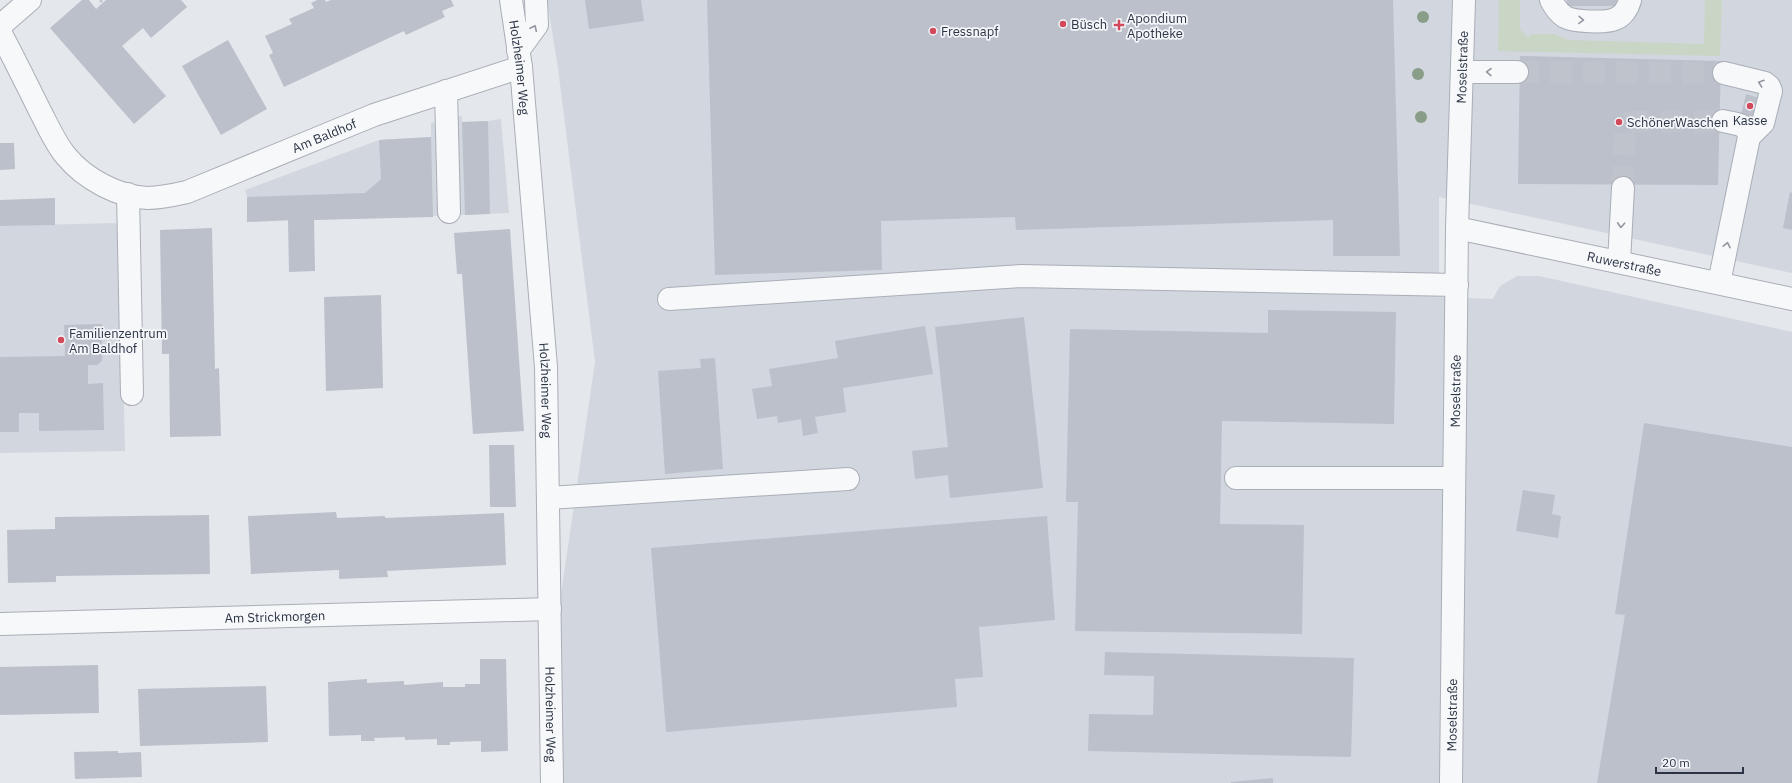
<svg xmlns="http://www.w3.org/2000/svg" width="1792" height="783" font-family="'IBM Plex Sans',sans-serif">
<rect width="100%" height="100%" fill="#e4e7ec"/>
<!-- built -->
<g fill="#d2d6de">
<polygon points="547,0 1792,0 1792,273 1439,197 1439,297 1493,299 1500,286 1517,276 1539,276 1792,332 1792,783 561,783 559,608 595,362 558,68"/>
<polygon points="462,116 462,122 488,121 501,119 509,213 408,217 247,222 247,197 245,190 379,140 431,137 431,123"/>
<polygon points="115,223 120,228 125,451 0,453 0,226"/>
</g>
<!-- green -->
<polygon fill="#c9d6c5" points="1499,0 1520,0 1520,29 1528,37 1532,34 1554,34 1568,40 1704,44 1705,0 1722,0 1720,56 1498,51"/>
<!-- building -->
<g fill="#bbc0ca">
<polygon points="82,0 89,0 96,9 106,0 181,0 187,7 151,38 143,28 122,46 166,96 134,124 50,28"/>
<polygon points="317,0 325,0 326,2 331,0 451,0 454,6 442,11 445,17 406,35 404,31 284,87 269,55 273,53 265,36 292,24 289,19 314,8 311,3"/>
<polygon points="585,0 641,0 644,21 589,29"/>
<polygon points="707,0 1393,0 1400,256 1333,256 1333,220 1016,230 1015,217 881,221 882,270 715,275"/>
<polygon points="1567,0 1617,0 1616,6 1567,6"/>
<polygon points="228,40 267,109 221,135 182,66"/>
<polygon points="1520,56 1721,61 1718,185 1518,184"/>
<polygon points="1746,94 1759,98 1753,118 1741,115"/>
<polygon points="488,121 490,214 465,215 462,122"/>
<polygon points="431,137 433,217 314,220 315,271 289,272 288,220 247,222 247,197 365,193 381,179 379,140"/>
<polygon points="0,143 14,143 15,169 0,170"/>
<polygon points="1790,192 1792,193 1792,230 1783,228"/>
<polygon points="55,198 55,225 0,226 0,200"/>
<polygon points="212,228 215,369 219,368 221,436 170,437 169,354 162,354 160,230"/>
<polygon points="510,229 524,431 473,434 462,274 457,274 454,233"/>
<polygon points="381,295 383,388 326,391 324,297"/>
<polygon points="1268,310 1396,312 1394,424 1222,421 1220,524 1304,525 1302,634 1075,631 1078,502 1066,502 1070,329 1268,333"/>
<polygon points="1024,317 1043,488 950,498 948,475 915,479 912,451 948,447 935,327"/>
<polygon points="102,324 102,361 97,365 88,365 88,384 103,383 104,430 39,431 39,413 19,413 19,432 0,432 0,357 65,356 64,325"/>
<polygon points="925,326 933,374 843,388 846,412 815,417 818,433 803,436 801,419 778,423 777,416 757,419 752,389 772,386 769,369 838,358 835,341"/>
<polygon points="715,358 723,469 665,474 658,371 701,368 700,359"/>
<polygon points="1644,423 1792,447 1792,783 1597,783 1625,615 1615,614"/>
<polygon points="489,445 514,445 516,507 490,507"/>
<polygon points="1523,490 1555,495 1552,514 1561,516 1558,538 1516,531"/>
<polygon points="336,512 337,518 385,516 385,518 504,513 506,565 387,571 388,577 339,579 339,570 251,574 248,516"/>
<polygon points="209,515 210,574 56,576 56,582 8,583 7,530 55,529 55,517"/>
<polygon points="1047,516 1055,620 979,627 983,677 955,679 957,707 666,732 651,548"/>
<polygon points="1105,652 1354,658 1351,757 1088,751 1089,714 1153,715 1154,676 1104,675"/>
<polygon points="480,659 506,659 508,751 481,752 481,741 450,742 450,745 437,745 437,739 405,740 405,737 374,738 375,741 361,741 361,735 329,736 328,682 367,679 367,683 404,681 404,685 443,682 443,687 465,687 465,684 480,684"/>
<polygon points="98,665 99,713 0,715 0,667"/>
<polygon points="266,686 268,742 140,746 138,689"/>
<polygon points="118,751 118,753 141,752 142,777 75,779 74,752"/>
<polygon points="1273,778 1273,783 1231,783 1231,782"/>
</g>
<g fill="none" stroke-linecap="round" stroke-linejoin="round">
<!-- minor-tunnel -->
<g stroke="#bfc3cb" stroke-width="22" stroke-dasharray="22 11" stroke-linecap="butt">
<polyline points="1517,72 1724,73"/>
<polyline points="1623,188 1625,129 1626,125 1630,122 1723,121"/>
</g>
<defs>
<g id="minor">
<path id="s1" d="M511,0L521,67L546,367L552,783"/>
<path d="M1551,0C1554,6 1559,13 1565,17C1574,22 1606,23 1615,19C1623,16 1628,8 1630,0"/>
<polyline points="0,26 30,0"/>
<path id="s2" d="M0,32C14,58 27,85 40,111C48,126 55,143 66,156C85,179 118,197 148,198C162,198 174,195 187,192L374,115L521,67"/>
<polyline points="518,51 537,25 536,0"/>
<polyline points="1462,72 1517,72"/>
<polyline points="1724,73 1765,83 1769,86 1771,91 1763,123 1749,137"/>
<polyline points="446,91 449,212"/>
<polyline points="128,194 132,394"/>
<path id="s3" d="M1457,228L1792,299"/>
<polyline points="1619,262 1623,188"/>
<path d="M1719,283L1749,137C1748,123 1734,124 1723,121"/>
<polyline points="669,299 1021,276 1457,285"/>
<polyline points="1236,478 1454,478"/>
<polyline points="548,498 848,479"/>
<path id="s4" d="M0,624L550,609"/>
<path id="s5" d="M1451,783L1457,228L1464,0"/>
</g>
</defs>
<!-- minor casing -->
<use href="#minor" stroke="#a9aeb7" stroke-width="24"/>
<!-- path -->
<polyline stroke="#c2c5cb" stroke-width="2.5" stroke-dasharray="3 3" stroke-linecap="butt" points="100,0 103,3"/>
<!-- minor -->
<use href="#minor" stroke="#f7f8fa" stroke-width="22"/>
</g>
<!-- trees -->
<g fill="#899d89">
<circle cx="1423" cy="17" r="6"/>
<circle cx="1418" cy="74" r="6"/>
<circle cx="1421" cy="117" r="6"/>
</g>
<!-- one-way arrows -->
<defs><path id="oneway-chevron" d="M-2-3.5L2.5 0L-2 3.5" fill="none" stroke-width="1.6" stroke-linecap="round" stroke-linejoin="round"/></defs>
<g stroke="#9196a0">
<use href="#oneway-chevron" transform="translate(1581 20) rotate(2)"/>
<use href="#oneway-chevron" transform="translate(534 28) rotate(-65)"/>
<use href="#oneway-chevron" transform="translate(1489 72) rotate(-179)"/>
<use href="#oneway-chevron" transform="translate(1761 83) rotate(-161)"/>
<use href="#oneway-chevron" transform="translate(1621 225) rotate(93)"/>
<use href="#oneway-chevron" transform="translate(1727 245) rotate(-78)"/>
</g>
<!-- markers -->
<g fill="#d1495b" stroke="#f4f6f9" stroke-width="1.5">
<circle cx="1063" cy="24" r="4"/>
<path d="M1117 19h4v4h4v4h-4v4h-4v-4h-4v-4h4z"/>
<circle cx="933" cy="31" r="4"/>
<circle cx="1750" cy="106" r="4"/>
<circle cx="1619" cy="122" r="4"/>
<circle cx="61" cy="340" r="4"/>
</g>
<g text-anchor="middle" stroke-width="3.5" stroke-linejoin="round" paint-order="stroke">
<!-- poi labels -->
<g font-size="13" fill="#2b3445" stroke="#f4f6f9" text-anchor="start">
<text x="1127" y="23">Apondium<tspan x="1127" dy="15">Apotheke</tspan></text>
<text x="1071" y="29">Büsch</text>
<text x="941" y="36">Fressnapf</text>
<text x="1750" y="125" text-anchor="middle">Kasse</text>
<text x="1627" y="127">SchönerWaschen</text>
<text x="69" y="338">Familienzentrum<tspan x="69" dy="15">Am Baldhof</tspan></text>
</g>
<!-- street labels -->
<g font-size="13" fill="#2b3445" stroke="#f4f6f9">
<text dy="5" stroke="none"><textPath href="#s1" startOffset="68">Holzheimer Weg</textPath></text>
<text dy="5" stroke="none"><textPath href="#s5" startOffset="716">Moselstraße</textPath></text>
<text dy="5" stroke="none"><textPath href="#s2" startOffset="423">Am Baldhof</textPath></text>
<text dy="5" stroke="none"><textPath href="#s3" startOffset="171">Ruwerstraße</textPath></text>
<text dy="5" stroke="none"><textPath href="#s1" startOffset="392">Holzheimer Weg</textPath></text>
<text dy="5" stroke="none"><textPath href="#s5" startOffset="392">Moselstraße</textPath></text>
<text dy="5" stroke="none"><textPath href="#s4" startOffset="275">Am Strickmorgen</textPath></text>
<text dy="5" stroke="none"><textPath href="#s1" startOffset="716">Holzheimer Weg</textPath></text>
<text dy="5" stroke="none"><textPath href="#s5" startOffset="68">Moselstraße</textPath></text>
</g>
</g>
<!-- scale -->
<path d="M1656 767v6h87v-6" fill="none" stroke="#2b3445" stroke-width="2"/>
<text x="1662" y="767" font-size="12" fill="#2b3445" stroke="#f4f6f9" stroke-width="3" paint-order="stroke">20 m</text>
</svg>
